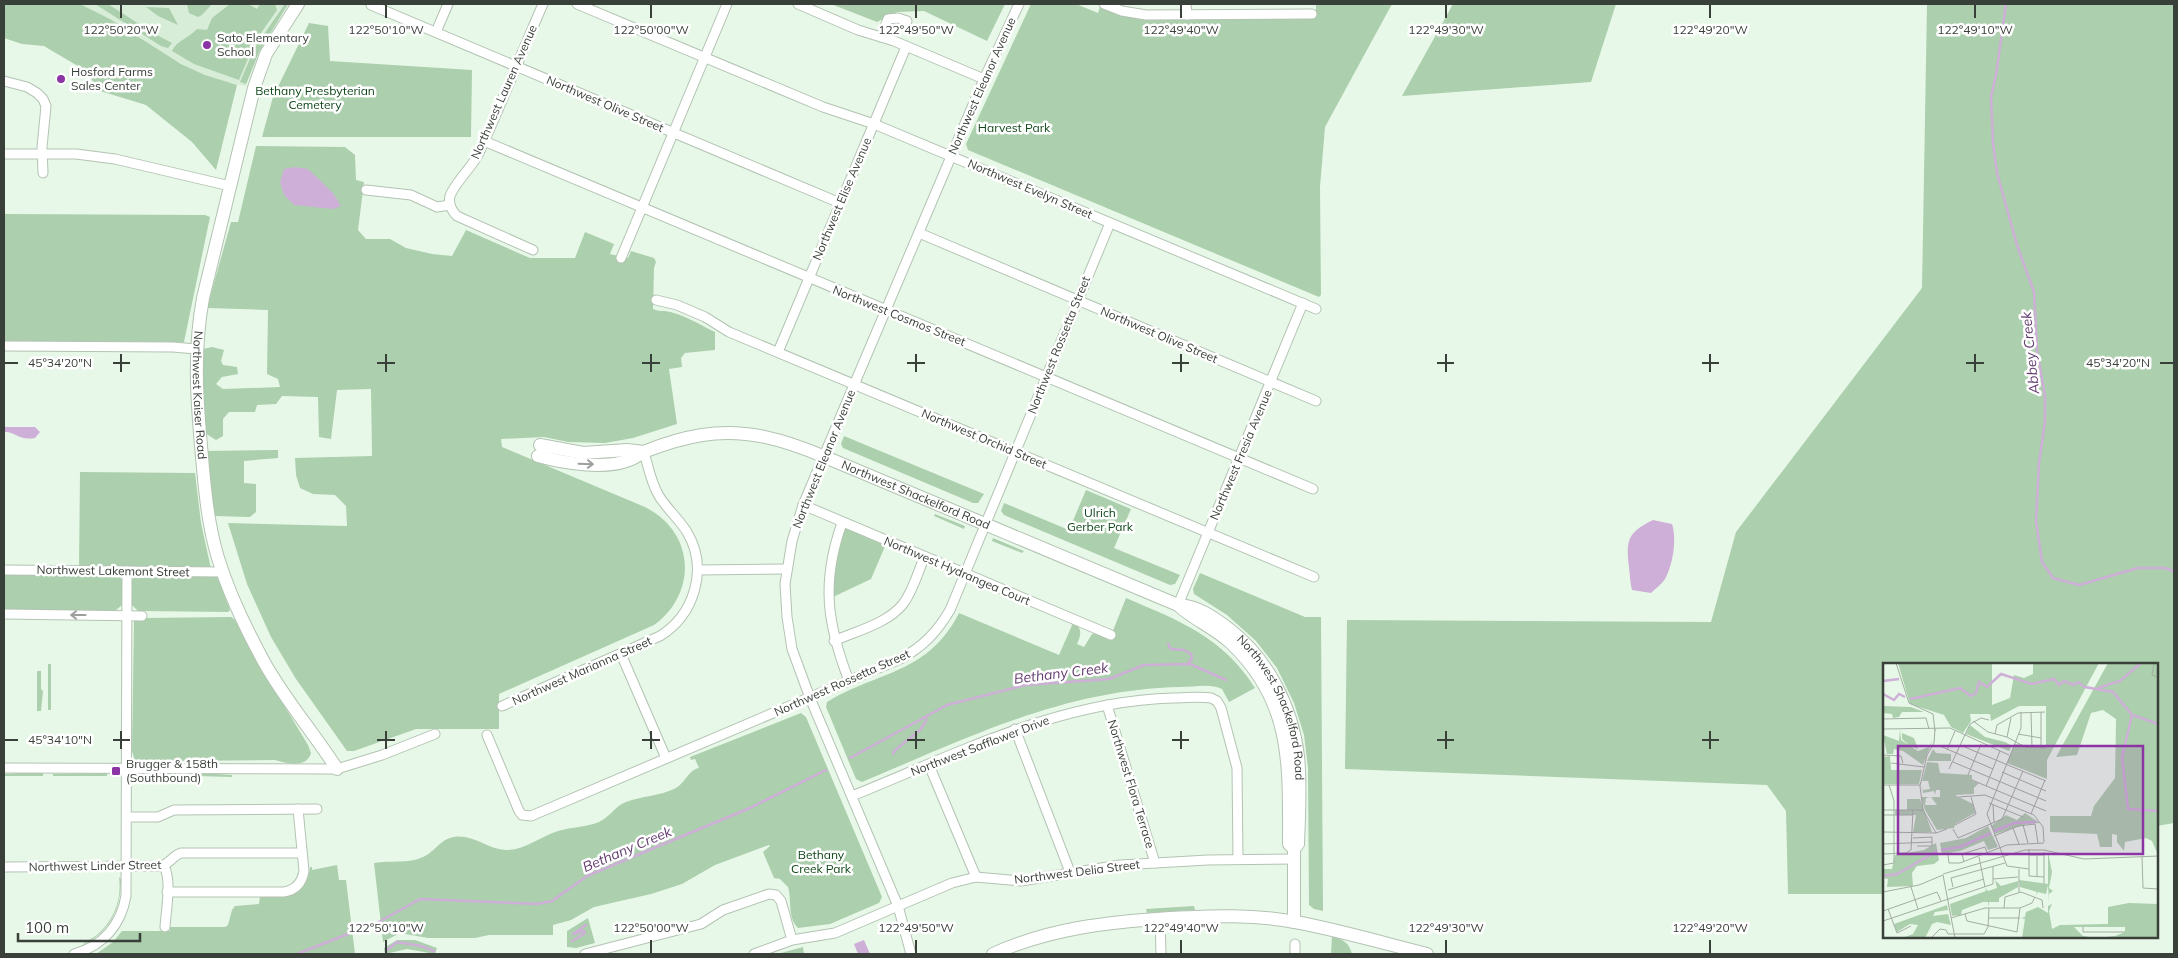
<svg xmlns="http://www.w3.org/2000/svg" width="2178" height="958" font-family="Mulish,sans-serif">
<rect width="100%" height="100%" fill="#e8f8e8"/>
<!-- built -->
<polygon fill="#d7edd8" points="80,4 289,4 260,51 246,86 222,82 191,69 169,57 110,19"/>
<!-- green -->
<g fill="#accfad">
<polygon points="4,4 80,4 110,19 181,64 205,75 237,85 216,170 192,142 146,105 97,90 88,72 54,52 44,46 22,44 4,38"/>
<polygon points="95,4 108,4 153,33 172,43 168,48 161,46"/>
<polygon points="187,4 212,4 202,15 198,17 189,13"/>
<path d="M230,4H248L257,9L260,4H275L277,10L256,40L239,80L194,64L172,51C176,41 189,38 197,29L207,30L212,18Z"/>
<polygon points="285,4 288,4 259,52 246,84 240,82 255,47"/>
<polygon points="831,4 1005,4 987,41 924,11 897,12 877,22"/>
<polygon points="1031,4 1076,4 1098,13 1101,4 1127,12 1316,13 1316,4 1392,4 1325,127 1320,187 1321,295 1319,297 968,150 966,144"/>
<polygon points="1453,4 1616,4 1591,82 1402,96"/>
<polygon points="1927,4 2174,4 2174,823 2157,826 2157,664 1884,664 1884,894 1788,894 1786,811 1767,785 1345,769 1347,620 1711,622 1736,532 1922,288"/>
<polygon points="146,7 169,8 178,25 158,16"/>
<polygon points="309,23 328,26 330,61 472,70 471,137 262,137 273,97"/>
<path d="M256,146L345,147L355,155L356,180L364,182L358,230L366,239H390L406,248L432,254L452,256L466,230L530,258H575L585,232L614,244L610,254L628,258L631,251L654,258L656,262L654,268L653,309C658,311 661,311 665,311C682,313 700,325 715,332V350L685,353L681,358L682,367L669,369L677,424L633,438L605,443L568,442L544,437L501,439L502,447L645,507C695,532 698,593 654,625L499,694V729H416L354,751H347L296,679L271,637L247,584L228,523L347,526L346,506L335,495L313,494L300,488L296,475L295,458L372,456L371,389L337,390L331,439L319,437L318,397L282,396L276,404L257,405L255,412H229L223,419V436L216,440L205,433L202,393L203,349L212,347L224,350L221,361L223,365L237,367L238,374L222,377L216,384L223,389L280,387L278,379L267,374L268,310L207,308L231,222H238Z"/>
<polygon points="4,214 205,215 210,217 184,342 4,341"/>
<polygon points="844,436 984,494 978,503 973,503 843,448 841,444"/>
<polygon points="278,450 278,458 244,461 244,483 256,484 256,512 250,517 213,516 206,451"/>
<polygon points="80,472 195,473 201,523 211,569 79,569"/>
<polygon points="1086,490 1131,509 1114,548 1180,575 1175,584 1170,585 1004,515 1001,511 1004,503 1069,530"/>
<polygon points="935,514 965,526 964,529 934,516"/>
<polygon points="847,528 886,544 871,579 831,598 831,581 843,530"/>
<polygon points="993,538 1024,551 1022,553 992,541"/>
<polygon points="4,573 120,575 122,580 122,605 115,611 4,610"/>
<polygon points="1200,573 1305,617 1321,617 1323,911 1314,909 1309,905 1308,768 1304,735 1294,703 1277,668 1256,641 1227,615 1194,594 1193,589"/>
<polygon points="136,574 217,576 230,610 228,612 138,611 132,605 132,580"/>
<path d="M1126,598C1180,621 1223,637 1255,688L1229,702L1222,689C1211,683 1193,687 1181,687C1065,689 967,738 862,782L856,779L826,707L827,702C878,671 928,674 959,613L1059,655L1073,623C1083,628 1081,635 1077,644L1084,647L1092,634L1096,633L1110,638Z"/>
<path d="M231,617L237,621L270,682L308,745L311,753C307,768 287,764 275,760L169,761L142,763L135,761L132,751L134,621L142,618Z"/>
<rect x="48" y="664" width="3" height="46"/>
<polygon points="37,671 41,671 41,689 43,691 41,711 37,711"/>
<path d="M801,713L806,717L882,897L879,903L830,924L798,928C787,917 792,900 788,887L780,879L774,878L763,852L770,846L769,845L715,865L682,884L651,894L594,907L571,920L553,925V935H489L475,938H428L400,933L383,942L374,863C390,860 408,864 423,857C435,852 440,839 454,837C473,834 487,849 505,850C524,851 541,836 558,831C572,827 586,827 599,822C610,817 615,806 626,802C642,796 659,796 674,789C685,784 688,770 699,768L695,759L691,760L690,757Z"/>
<polygon points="39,772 43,772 43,776 4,776 4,774"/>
<polygon points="107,773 107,776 53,776 53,774"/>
<polygon points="202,773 232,775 232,777 195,776 195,774"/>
<path d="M337,865L339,880H346L355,954H96L113,942L122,931H170V927H225L228,925L232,910L235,906L259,904L260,896C285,896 307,897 310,867H312V870Z"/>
<path d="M119,877L121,879C121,909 110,932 82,945C85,942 93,938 98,934C114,920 122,899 119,877Z"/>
<polygon points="1194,906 1195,910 1147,913 1146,909"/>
<polygon points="588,918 595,943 576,948 567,947 567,931"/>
<path d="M1332,936C1343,940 1349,942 1352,954H1331Z"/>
<polygon points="397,940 415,940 437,948 435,954 407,949 385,954 384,948"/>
<polygon points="803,947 804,954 777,954"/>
</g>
<!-- water -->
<g fill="#cdafd7">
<polygon points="295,167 308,169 333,193 341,206 333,209 294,205 284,195 280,182 284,169"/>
<path d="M4,427H35L40,432L35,438C18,441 15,431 4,432Z"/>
<path d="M1653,520L1672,524C1677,539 1673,565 1665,579C1662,584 1655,589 1651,593L1632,590C1630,583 1630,575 1629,567C1626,540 1627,533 1653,520Z"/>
<polygon points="864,940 870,954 858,954 854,944"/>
</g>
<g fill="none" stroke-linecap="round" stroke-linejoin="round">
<!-- stream -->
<g stroke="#cdafd7" stroke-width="2.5">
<polyline points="2006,4 1996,75 1991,97 1993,143 1997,173 2017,245 2034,292 2037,350 2045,396 2045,421 2039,463 2036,521 2042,562 2053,578 2079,585 2138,568 2165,568 2174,571"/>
<polyline points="1168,644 1171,649 1184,650 1191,654 1192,658 1188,664"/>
<polyline points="893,754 894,751 920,730 926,721 926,718"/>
<polyline points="850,758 947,705 1026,685 1109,679 1144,665 1190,664 1226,680"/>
<polyline points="375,924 420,899 537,904 552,901 587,876 750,808 826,770"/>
<polyline points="572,941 584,934 585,932 583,931 573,934 586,925"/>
<polyline points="387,950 397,942 421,946 434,951"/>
<polyline points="297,954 348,934"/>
</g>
<defs>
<g id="street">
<polyline points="577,4 823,107 874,124 1316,309"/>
<polyline points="798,4 858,30 894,41 984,79"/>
<polyline points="1104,4 1122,11 1146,15 1312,14"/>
<polyline points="1186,4 1187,15"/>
<polyline points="371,5 840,203"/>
<polyline points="436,32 448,4"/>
<polyline points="881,37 888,19 898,18 907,21"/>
<polyline points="4,81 27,87 37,93 43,99 46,106 42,147 43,173"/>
<polyline points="484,141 1313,489"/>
<polyline points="4,154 76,154 115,159 230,186"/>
<polyline points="366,190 411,195 437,207 450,205"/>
<polyline points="919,233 1316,401"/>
<path d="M533,250L457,216C451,210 448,204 450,196C454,184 471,168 478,155C501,105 521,54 543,4"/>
<polyline points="621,258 727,4"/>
<polyline points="656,300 677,305 705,317 729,332 1314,577"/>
<polyline points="4,346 173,347 196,349"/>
<polyline points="778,352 906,47"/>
<polyline points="803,505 1111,635"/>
<path d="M842,523C821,582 827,624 849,681"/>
<polyline points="4,570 223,572"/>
<polyline points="698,570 787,569"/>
<polyline points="1178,605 1303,303"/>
<polyline points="4,614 142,616"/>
<path d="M834,641C856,631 887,624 903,604C913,591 918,572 924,558"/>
<polyline points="621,654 666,758"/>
<polyline points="1107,705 1155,863"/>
<path d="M502,706L660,636C694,615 709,569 687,532C679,519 667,509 659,496C651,483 648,466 644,452"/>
<polyline points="1015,729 1070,872"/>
<path d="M487,735L519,811L522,815L531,816L900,659C923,647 937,632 950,610L1110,223"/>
<polyline points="929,765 976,877"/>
<polyline points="4,768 337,769 382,755 435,734"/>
<path d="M852,796C956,754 1059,701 1173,698C1186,698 1199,696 1211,698L1217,701L1221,708L1237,768L1238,859"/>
<polyline points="127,817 158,817 174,810 317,809"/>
<path d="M164,866C172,881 166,910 165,927"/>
<path d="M4,867L160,866C169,865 172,856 181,853H302"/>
<path d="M167,892H284C296,890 302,883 304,871L298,809"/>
<polyline points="1160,919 1161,954"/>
<path d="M74,954C103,946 121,925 126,896L127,571"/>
<polyline points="585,954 701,924 723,910 769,894 776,895 781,901 792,940"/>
<polyline points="754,954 792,940 835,933 952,883 976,877 1021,881 1120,865 1208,860 1294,859"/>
<polyline points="911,954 898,906 810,698 792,649 787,617 785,584 792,541 803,505 984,79 1019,4"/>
<polyline points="1295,954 1295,944"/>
</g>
<g id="secondary">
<path id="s1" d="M298,4L266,54L254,88L203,298C193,352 197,402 202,457C205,491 208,525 218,558C229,594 246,629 264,662C285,700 314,733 337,769"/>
<polyline points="540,445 583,453 627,450 644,452"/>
<path id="s2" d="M538,456C563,463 605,470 629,460C635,458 640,454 646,451C664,444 683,438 702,435C746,428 785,440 825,457L1178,605C1194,620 1215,628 1231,643C1293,702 1289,765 1289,844L1294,849"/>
<path id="s3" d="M1178,605C1198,606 1213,617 1229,629C1268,659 1292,707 1298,756C1301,785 1299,815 1298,844L1294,849V922"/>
<path d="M993,954C1050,928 1109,922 1170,918C1212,916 1253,914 1295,922C1339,930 1383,943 1427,954"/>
</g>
</defs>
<!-- street casing -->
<use href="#street" stroke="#b3c3b3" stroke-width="11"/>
<!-- secondary casing -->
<use href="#secondary" stroke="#b3c3b3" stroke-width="14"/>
<!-- street -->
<use href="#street" stroke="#fff" stroke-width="9"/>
<!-- secondary -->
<use href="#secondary" stroke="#fff" stroke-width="12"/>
</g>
<!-- one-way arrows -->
<defs><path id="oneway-shaft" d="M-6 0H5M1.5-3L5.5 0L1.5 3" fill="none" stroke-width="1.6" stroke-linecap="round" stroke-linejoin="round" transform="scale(1.25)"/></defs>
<g stroke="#9c9f9c">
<use href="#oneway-shaft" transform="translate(586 464) rotate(2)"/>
<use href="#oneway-shaft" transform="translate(78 615) rotate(-180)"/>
</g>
<!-- ticks -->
<path fill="none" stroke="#393f39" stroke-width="2" d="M121,5V18M386,5V18M651,5V18M916,5V18M1181,5V18M1446,5V18M1710,5V18M1975,5V18M121,354V372M386,354V372M651,354V372M916,354V372M1181,354V372M1446,354V372M1710,354V372M1975,354V372M5,363H18M113,363H130M377,363H395M642,363H660M907,363H925M1172,363H1189M1437,363H1454M1702,363H1719M1966,363H1984M2160,363H2173M121,731V749M386,731V749M651,731V749M916,731V749M1181,731V749M1446,731V749M1710,731V749M5,740H18M113,740H130M377,740H395M642,740H660M907,740H925M1172,740H1189M1437,740H1454M1702,740H1719M386,940V953M651,940V953M916,940V953M1181,940V953M1446,940V953M1710,940V953"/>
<!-- markers -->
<g fill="#8a35a3" stroke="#fff" stroke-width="2">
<circle cx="207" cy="45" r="5"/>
<circle cx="61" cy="79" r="5"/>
<rect x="111" y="766" width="10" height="10" rx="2.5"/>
</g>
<g text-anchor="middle" stroke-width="5" stroke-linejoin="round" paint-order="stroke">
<!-- poi labels -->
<g font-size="12" fill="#393f39" stroke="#fff" text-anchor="start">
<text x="217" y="42">Sato Elementary<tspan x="217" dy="14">School</tspan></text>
<text x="71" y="76">Hosford Farms<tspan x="71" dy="14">Sales Center</tspan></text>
<text x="126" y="768">Brugger &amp; 158th<tspan x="126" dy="14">(Southbound)</tspan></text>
</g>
<!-- street labels -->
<g font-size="12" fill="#393f39" stroke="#fff">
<text transform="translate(982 86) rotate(-66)" y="4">Northwest Eleanor Avenue</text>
<text transform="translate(504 92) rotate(-66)" y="4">Northwest Lauren Avenue</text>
<text transform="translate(605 104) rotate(23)" y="4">Northwest Olive Street</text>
<text transform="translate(1030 189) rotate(23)" y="4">Northwest Evelyn Street</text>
<text transform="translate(842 199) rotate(-67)" y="4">Northwest Elise Avenue</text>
<text transform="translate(899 316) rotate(22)" y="4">Northwest Cosmos Street</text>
<text transform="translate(1159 335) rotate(23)" y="4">Northwest Olive Street</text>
<text transform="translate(1059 345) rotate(-68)" y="4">Northwest Rossetta Street</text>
<text dy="4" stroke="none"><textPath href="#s1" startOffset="409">Northwest Kaiser Road</textPath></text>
<text transform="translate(984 439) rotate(23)" y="4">Northwest Orchid Street</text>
<text transform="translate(1241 455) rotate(-67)" y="4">Northwest Fresia Avenue</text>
<text transform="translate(824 459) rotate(-68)" y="4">Northwest Eleanor Avenue</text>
<text dy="4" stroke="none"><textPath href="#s2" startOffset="395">Northwest Shackelford Road</textPath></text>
<text transform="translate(113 571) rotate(1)" y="4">Northwest Lakemont Street</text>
<text transform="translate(957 571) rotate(23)" y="4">Northwest Hydrangea Court</text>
<text transform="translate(582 671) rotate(-24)" y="4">Northwest Marianna Street</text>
<text transform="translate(842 683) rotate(-24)" y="4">Northwest Rossetta Street</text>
<text dy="4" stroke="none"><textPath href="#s3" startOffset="150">Northwest Shackelford Road</textPath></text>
<text transform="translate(980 746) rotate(-21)" y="4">Northwest Safflower Drive</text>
<text transform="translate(1131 784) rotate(73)" y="4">Northwest Flora Terrace</text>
<text transform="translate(95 866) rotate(-1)" y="4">Northwest Linder Street</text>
<text transform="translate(1077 872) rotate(-7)" y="4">Northwest Delia Street</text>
</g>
<!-- park labels -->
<g font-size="12" fill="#0f4718" stroke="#fff">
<text x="315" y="95">Bethany Presbyterian<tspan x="315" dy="14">Cemetery</tspan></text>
<text x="1014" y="132">Harvest Park</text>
<text x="1100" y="517">Ulrich<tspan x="1100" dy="14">Gerber Park</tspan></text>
<text x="821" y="859">Bethany<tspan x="821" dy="14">Creek Park</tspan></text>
</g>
<!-- water labels -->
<g font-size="14" font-style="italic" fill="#633c6f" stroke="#fff">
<text transform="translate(2030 353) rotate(-96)" y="5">Abbey Creek</text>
<text transform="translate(1061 673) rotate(-7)" y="5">Bethany Creek</text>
<text transform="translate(627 849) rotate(-23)" y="5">Bethany Creek</text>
</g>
</g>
<!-- overview -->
<g transform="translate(1883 663)">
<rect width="275" height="275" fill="#e8f8e8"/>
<path d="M15,0H109V42L127,35L131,12L141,15L150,11V0H216L164,97V116L124,100L132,81L163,84V43H136L108,58L107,51H87L88,58L80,70L68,64L61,52L27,41ZM225,0H275V192L269,178L263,175L242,179L241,188L234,179V172L229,171V184H217L214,171L167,169V153H208L211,143L232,115L233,56L220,47L208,50L194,92L173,94ZM0,43L28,44L41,49H19L16,54L10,55L9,51L0,50ZM87,62L102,74L122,79L129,83L126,88L83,71ZM17,66L18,77L26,82L19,76V70L31,75L35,86L27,83L35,88L46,84L50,76L40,102L20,88L11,86L10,91H4L0,72L16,78ZM50,86L53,90L68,91V98H44ZM7,93L8,107H39L36,121H0V94ZM44,99L55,100L57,110L89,112V118L96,120L91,125V131L72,132L90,141L92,150L72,161L71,165L54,167L42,147L38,134H47L43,135L42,142H54L48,134H57V127H53L52,132L51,128L40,130L39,122L40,127L47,126L45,118H39ZM24,136H37L49,169H30L33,152H12V147H24ZM142,150L157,160L144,161L112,171L108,163L123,152L134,157ZM105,163L115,184L105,187L101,178L77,188L59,191L57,180L83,175ZM53,180L56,197L51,201L34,203L29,210L30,223L4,224L5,216L0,215V206H9L12,192L41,187ZM165,189L169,209L166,225L170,228L166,231V239L165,222L163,231L155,229L153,233L154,229L137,224L136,217L165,221ZM112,217L118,223L135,218V224L116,235V239H106L105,244V239H100L79,247L78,252L69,253L67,241L103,228L102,225L105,228L114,225ZM246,240L275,241V275H215L232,273L242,269V264H191L200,273L213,275H139L142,256L138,255L142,254L143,249L155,244L165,250V243L169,241L166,248L169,266L177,262L225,261V244ZM64,242L65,247L52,249L50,253L65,251L68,262L54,259L49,261L42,275H19L30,271L35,262L27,261L14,269L11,261Z" fill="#accfad"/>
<path fill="none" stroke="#cdafd7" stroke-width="2.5" d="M0,18L16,16M215,25L237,18L258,0M0,31L11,37L16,31L22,34M27,36L77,25L88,33L93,30L96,19L104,24L118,11L149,21L171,16L176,22L181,18L191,22L195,19L202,24L230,29L249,52L239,94L245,146L275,148M250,52L275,61M111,168L131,160L153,159M58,187L77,184L108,170M0,213L14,211L54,188"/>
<path fill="none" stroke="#a2aea2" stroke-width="1" d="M13,0L26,40L50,51L52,68M271,0L269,12L275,14M138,49V65L104,151L124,203L146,206M148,49L149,85M158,49V85M0,56L43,55L46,66M90,58L105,69L124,74L142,84L163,85M0,66L67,65L126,92M52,66L51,80L44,92L37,123L40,147L53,170M112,71L114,62L135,50L162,49M135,71L158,75M124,74L128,55M77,82L163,118M57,83L110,106M64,87L72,68M0,92L18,93L20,100M70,99L163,138M8,100L41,104M66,106L87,61L98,55L106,57M119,109L163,128M85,112L98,81M89,117L163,148M0,122H37M103,123L117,88M76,134L102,132L151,152L160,164L161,179M106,140L140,154M110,142L111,160M0,147H40M148,151L162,117M0,152H29M72,162L93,151L88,134M140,162L145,180M130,165L136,181M70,166L75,175L119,156L140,108M0,169L53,170L64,166M111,173L135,163L152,161L155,180M30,175L49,174M0,181L49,179M34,183H49V174M146,186V213L161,214M161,189V221M0,191L23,190L28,187L30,147M65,192L66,200H77L124,182L161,180M146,192H161M154,193V214M96,194L102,224M259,194L260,225L275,226M81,199L79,191L102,184L104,189M0,202L11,200V138L6,122M136,206V229M60,211L142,187H161L201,196L275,193M110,216L135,214M28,224L35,246M70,224L68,215L122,200M65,227L101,216M0,229L36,222L60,212L72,275M121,245L122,234L138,229L159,237L160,245M5,246L14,270M0,248L54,229L58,238M82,251L84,258L134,269L137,245M68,255L102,245H137L149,240L152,234M106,255H137M0,258L110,221V204M200,264V269H242M14,270L28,263M48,275L57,266L63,267L65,271H101L105,264L106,245"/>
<path fill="#8a35a3" fill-opacity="0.15" stroke="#8a35a3" stroke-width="2.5" d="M15,83H260V191H15Z"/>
<rect width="275" height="275" fill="none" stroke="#393f39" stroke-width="2.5"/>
</g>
<g font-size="12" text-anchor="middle" fill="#393f39" stroke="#fff" stroke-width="5" stroke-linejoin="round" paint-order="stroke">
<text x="121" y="34">122°50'20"W</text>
<text x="386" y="34">122°50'10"W</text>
<text x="651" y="34">122°50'00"W</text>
<text x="916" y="34">122°49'50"W</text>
<text x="1181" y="34">122°49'40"W</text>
<text x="1446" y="34">122°49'30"W</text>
<text x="1710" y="34">122°49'20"W</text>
<text x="1975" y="34">122°49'10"W</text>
<text x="60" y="367">45°34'20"N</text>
<text x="2118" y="367">45°34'20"N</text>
<text x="60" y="744">45°34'10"N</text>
<text x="386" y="932">122°50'10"W</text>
<text x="651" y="932">122°50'00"W</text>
<text x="916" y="932">122°49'50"W</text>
<text x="1181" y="932">122°49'40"W</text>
<text x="1446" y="932">122°49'30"W</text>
<text x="1710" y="932">122°49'20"W</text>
</g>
<!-- border -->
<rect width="2178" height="958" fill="none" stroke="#393f39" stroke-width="10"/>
<!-- scale -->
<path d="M18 933v8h122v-8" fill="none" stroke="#393f39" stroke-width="2.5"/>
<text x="25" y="933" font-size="15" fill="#393f39" stroke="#ffffff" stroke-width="4" paint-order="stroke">100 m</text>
</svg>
